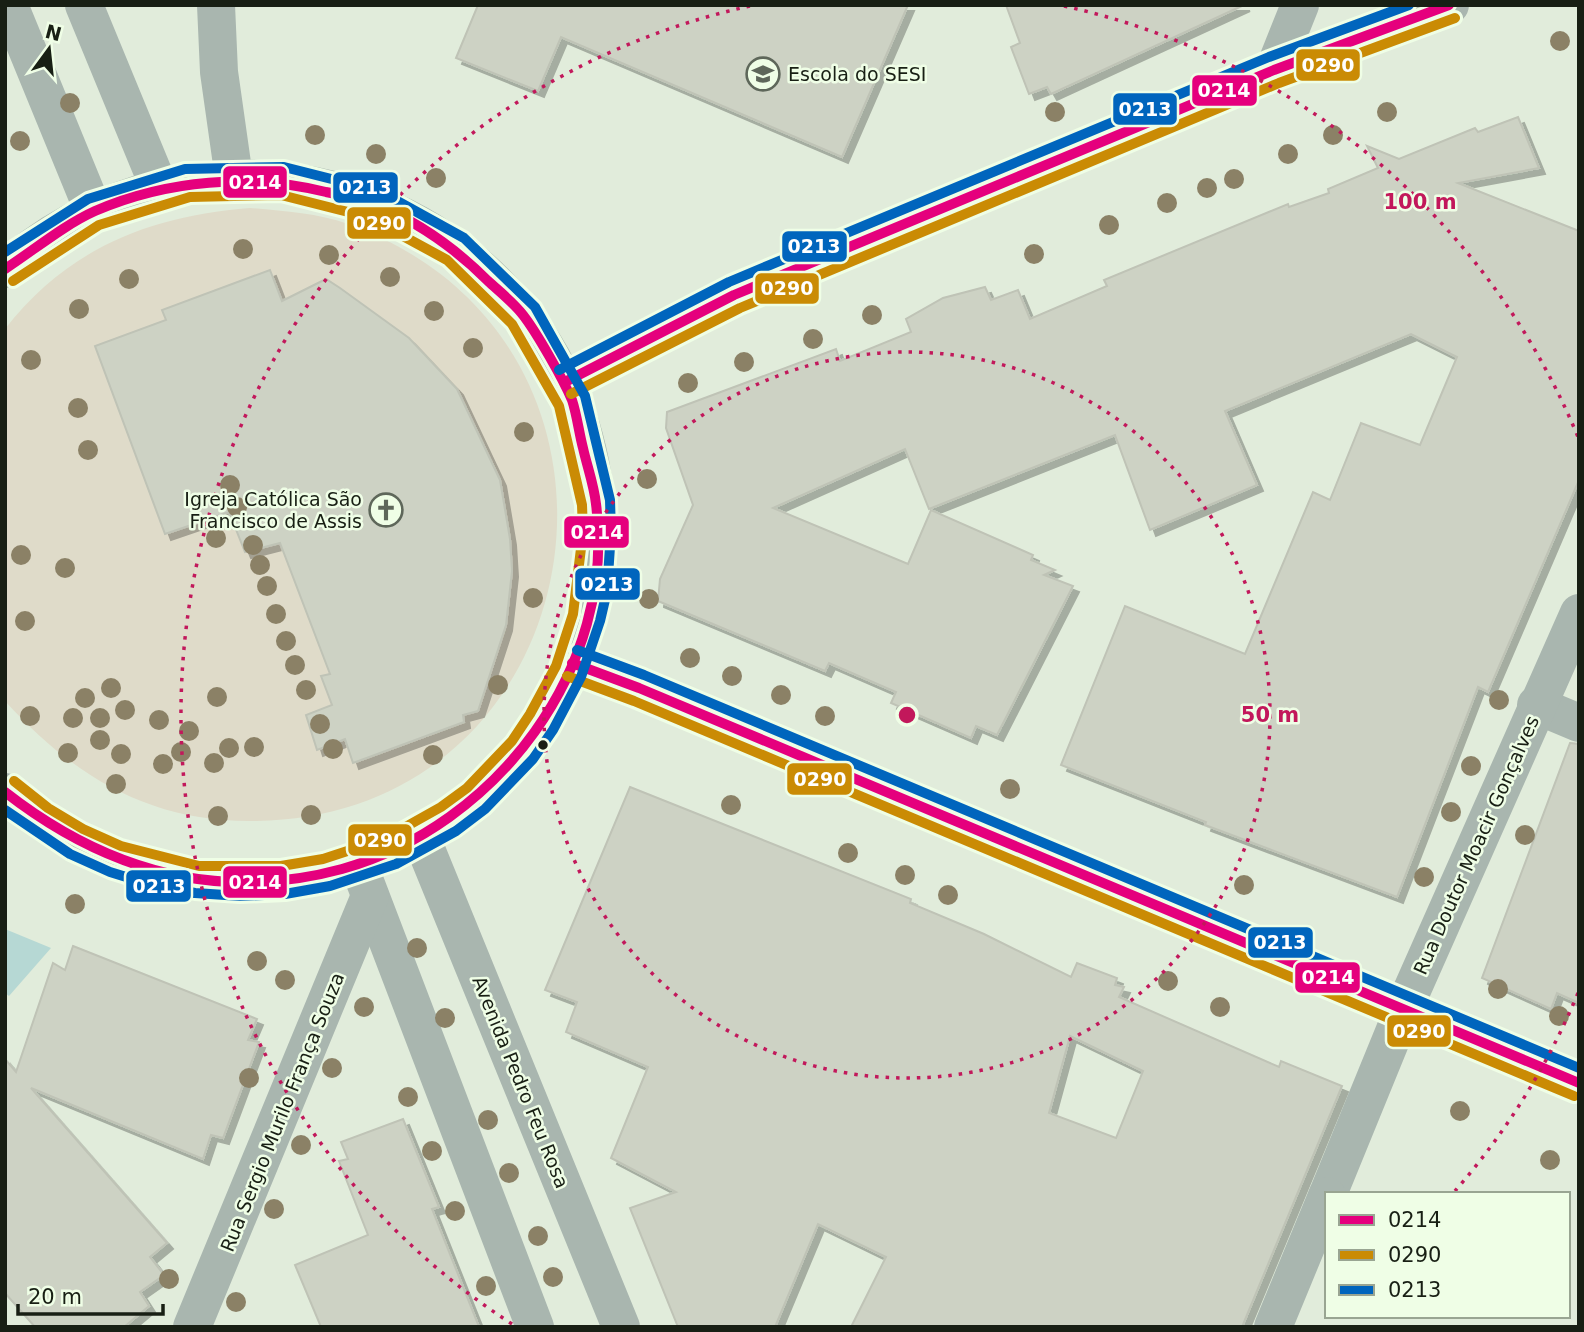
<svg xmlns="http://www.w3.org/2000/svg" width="1584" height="1332" font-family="'DejaVu Sans',sans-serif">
<defs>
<filter id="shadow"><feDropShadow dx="6" dy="6" stdDeviation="0" flood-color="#0004"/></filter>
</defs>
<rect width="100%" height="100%" fill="#e1ecdb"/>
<!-- green -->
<path fill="#dfdbc9" d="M250,208C283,211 317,213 348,224C675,342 599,816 256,821C151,823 74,777 5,701V329C68,248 150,216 250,208Z"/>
<!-- water -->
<polygon fill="#b6d8d4" points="5,929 51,948 9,996 5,993"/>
<!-- building -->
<g fill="#cdd2c4" stroke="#bfc3b6" stroke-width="2" fill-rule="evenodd" filter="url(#shadow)">
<polygon points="478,5 908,5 842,157 561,37 538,91 456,58"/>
<polygon points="1006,5 1244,5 1051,94 1047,87 1029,94 1011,47 1020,43"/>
<polygon points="1518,117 1539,168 1458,183 1579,231 1579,480 1488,692 1478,687 1397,897 1205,825 1206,822 1061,765 1125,606 1245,654 1313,492 1330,500 1361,423 1420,445 1457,357 1411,334 1225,411 1257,485 1150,530 1115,435 929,509 905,449 773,508 908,564 931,510 1033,555 1031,560 1055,570 1044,575 1073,586 997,735 976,726 971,738 891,703 896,692 829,663 825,671 658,601 660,579 693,505 666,428 667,412 836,349 840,361 911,332 906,319 943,298 985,287 991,300 1018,290 1030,319 1107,286 1104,280 1288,204 1289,207 1329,193 1328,189 1378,168 1367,146 1399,159 1475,128 1478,132"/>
<polygon points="270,270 282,301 326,279 340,288 409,338 457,389 500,480 510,539 512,571 506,625 478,711 463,715 464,722 353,763 345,739 317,750 306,715 332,705 321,676 330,674 280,543 245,552 229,512 165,534 95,346 166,320 162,310"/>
<polygon points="1570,743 1579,744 1579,1003 1557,993 1551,1009 1482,978"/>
<path d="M630,787L911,899L910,903L984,934L1071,977L1077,963L1117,978L1115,985L1124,987L1119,997L1279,1067L1281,1061L1342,1086L1242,1327H851L886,1257L818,1224L775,1327H678L630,1208L676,1192L611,1158L648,1067L566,1032L577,1002L545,990ZM1070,1036L1143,1071L1116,1138L1049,1113Z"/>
<polygon points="73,946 257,1019 248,1040 259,1042 223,1138 211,1135 203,1159 31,1088 167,1243 150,1257 164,1275 140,1292 149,1306 124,1327 35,1327 5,1293 5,1059 16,1072 53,963 65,970"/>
<polygon points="403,1119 439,1207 432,1209 479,1327 321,1327 295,1265 368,1235 339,1161 348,1159 341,1142"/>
</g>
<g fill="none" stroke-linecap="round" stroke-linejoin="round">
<!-- minor -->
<g stroke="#a9b6af" stroke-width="38">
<polyline points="9,5 93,210"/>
<polyline points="84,5 159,187"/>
<polyline points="216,5 219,72 234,178"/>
<polyline points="1274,70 1300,5"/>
<path d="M5,269C228,77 568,208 596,503C603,580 583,657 542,722C494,799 414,853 326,873C210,899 95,871 5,792"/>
<polyline points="565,382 734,295 1274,70 1450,5"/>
<polyline points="572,663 639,688 1579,1083"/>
<polyline points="1536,705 1579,723"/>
<polyline points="421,837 621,1327"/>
<polyline points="359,866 535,1327"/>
<polyline points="1328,1194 1404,1008 1579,613"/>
<polyline points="192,1327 370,896"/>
<polyline points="1273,1327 1327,1196"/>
</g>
<defs>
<g id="bus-1">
<path d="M5,269C34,250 64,225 95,211C167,180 250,173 326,192C342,195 359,198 374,204C417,221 456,249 488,281C500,292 514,303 523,315C537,333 563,379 572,400C577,415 579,433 583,448C587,466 594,485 596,504C617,668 496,826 342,869C217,903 105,870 5,792"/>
<polyline points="565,382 734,295 1274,70 1449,5"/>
<polyline points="572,663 639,688 1579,1083"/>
</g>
<g id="bus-2">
<polyline points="13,281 99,225 190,197 281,195 368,217 447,260 512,324 559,406 582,505 583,532 573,614 556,666 530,714 512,741 467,788 441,807 384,839 323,859 281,866 199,866 121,846 83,829 48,808 14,781"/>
<polyline points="571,394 740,308 1279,83 1455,18"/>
<polyline points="567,676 634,701 1574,1096"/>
</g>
<g id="bus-3">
<polyline points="5,252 88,199 185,169 284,167 379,191 464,238 535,307 585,396 610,500 611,532 607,591 600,621 581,677 553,730 533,759 485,809 456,831 396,864 330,886 285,894 240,896 195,893 152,885 110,872 70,854 5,810"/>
<polyline points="559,370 729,282 1269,57 1409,5"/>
<polyline points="577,650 644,675 1579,1068"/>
</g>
</defs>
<!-- bus-1 casing -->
<use href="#bus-1" stroke="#effee6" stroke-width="16"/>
<!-- bus-2 casing -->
<use href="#bus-2" stroke="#effee6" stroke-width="16"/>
<!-- bus-3 casing -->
<use href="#bus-3" stroke="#effee6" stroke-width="16"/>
<!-- bus-1 -->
<use href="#bus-1" stroke="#e5007d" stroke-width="10"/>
<!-- bus-2 -->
<use href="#bus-2" stroke="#ca8b04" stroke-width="10"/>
<!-- bus-3 -->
<use href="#bus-3" stroke="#0065bd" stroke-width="10"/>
</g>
<!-- trees -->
<g fill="#8b8166">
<circle cx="1560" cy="41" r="10"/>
<circle cx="70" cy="103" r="10"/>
<circle cx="1055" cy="112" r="10"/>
<circle cx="1387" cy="112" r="10"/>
<circle cx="315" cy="135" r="10"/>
<circle cx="1333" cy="135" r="10"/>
<circle cx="20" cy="141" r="10"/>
<circle cx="376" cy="154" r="10"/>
<circle cx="1288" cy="154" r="10"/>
<circle cx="436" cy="178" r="10"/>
<circle cx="1234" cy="179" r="10"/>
<circle cx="1207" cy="188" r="10"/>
<circle cx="1167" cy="203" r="10"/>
<circle cx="1109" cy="225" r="10"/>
<circle cx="243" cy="249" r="10"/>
<circle cx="1034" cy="254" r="10"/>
<circle cx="329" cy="255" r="10"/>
<circle cx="390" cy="277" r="10"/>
<circle cx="129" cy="279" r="10"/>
<circle cx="79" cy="309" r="10"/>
<circle cx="434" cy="311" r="10"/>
<circle cx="872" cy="315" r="10"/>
<circle cx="813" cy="339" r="10"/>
<circle cx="473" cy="348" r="10"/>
<circle cx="31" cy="360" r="10"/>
<circle cx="744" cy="362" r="10"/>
<circle cx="688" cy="383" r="10"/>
<circle cx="78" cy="408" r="10"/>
<circle cx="524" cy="432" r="10"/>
<circle cx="88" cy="450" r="10"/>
<circle cx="647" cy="479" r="10"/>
<circle cx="230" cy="485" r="10"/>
<circle cx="237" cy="507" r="10"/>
<circle cx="216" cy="538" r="10"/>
<circle cx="253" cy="545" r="10"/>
<circle cx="21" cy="555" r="10"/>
<circle cx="260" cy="565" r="10"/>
<circle cx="65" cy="568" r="10"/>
<circle cx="267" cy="586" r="10"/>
<circle cx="533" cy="598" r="10"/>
<circle cx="649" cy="599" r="10"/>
<circle cx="276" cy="614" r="10"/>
<circle cx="25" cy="621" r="10"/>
<circle cx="286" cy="641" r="10"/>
<circle cx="690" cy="658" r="10"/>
<circle cx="295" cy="665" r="10"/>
<circle cx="732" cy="676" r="10"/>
<circle cx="498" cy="685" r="10"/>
<circle cx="111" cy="688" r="10"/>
<circle cx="306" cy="690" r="10"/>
<circle cx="781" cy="695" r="10"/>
<circle cx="217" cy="697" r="10"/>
<circle cx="85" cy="698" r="10"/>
<circle cx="1499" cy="700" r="10"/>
<circle cx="125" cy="710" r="10"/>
<circle cx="30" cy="716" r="10"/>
<circle cx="825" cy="716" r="10"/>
<circle cx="73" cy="718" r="10"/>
<circle cx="100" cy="718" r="10"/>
<circle cx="159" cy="720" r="10"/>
<circle cx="320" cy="724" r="10"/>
<circle cx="189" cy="731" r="10"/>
<circle cx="100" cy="740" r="10"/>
<circle cx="254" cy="747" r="10"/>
<circle cx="229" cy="748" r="10"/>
<circle cx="333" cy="749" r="10"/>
<circle cx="181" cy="752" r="10"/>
<circle cx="68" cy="753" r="10"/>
<circle cx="121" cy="754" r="10"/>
<circle cx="433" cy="755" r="10"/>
<circle cx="214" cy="763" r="10"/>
<circle cx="163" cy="764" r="10"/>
<circle cx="1471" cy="766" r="10"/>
<circle cx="116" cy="784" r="10"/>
<circle cx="1010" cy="789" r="10"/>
<circle cx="731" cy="805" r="10"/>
<circle cx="1451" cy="812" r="10"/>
<circle cx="311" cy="815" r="10"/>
<circle cx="218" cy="816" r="10"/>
<circle cx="1525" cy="835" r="10"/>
<circle cx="848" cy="853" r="10"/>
<circle cx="905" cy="875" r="10"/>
<circle cx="1424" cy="877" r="10"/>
<circle cx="1244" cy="885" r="10"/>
<circle cx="948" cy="895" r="10"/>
<circle cx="75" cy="904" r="10"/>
<circle cx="417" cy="948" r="10"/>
<circle cx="257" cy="961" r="10"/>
<circle cx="285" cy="980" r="10"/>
<circle cx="1168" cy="981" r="10"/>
<circle cx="1498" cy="989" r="10"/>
<circle cx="364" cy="1007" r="10"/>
<circle cx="1220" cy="1007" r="10"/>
<circle cx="1559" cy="1016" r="10"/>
<circle cx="445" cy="1018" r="10"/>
<circle cx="332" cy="1068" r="10"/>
<circle cx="249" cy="1078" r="10"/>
<circle cx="408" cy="1097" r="10"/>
<circle cx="1460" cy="1111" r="10"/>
<circle cx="488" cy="1120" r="10"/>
<circle cx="301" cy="1145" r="10"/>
<circle cx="432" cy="1151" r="10"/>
<circle cx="1550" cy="1160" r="10"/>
<circle cx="509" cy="1173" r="10"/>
<circle cx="274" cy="1209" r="10"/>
<circle cx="455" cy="1211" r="10"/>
<circle cx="538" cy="1236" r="10"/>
<circle cx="553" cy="1277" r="10"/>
<circle cx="169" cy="1279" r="10"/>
<circle cx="486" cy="1286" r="10"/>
<circle cx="236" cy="1302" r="10"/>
</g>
<!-- distance rings -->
<g fill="none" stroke="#c2185b" stroke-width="3.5" stroke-dasharray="3.5 7">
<circle cx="907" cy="715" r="363"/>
<path d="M1578 993A726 726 0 0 1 1455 1191M512 1324A726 726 0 0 1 750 6M1064 6A726 726 0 0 1 1578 437"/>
</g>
<!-- icons -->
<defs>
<symbol id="school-ring" viewBox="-11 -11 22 22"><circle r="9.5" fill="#effee6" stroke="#5e675a" stroke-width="1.5"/><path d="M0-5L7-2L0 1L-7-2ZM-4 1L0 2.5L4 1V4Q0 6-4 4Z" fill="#5e675a"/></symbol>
<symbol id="church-ring" viewBox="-11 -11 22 22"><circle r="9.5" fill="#effee6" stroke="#5e675a" stroke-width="1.5"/><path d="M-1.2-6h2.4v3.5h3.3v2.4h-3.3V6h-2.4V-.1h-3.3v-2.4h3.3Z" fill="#5e675a"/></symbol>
</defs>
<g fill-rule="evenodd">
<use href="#school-ring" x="744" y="55" width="38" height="38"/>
<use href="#church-ring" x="367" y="491" width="38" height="38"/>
</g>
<!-- markers -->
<circle fill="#181f14" stroke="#effee6" stroke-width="2.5" cx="543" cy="745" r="6"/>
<g text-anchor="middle" stroke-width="5" stroke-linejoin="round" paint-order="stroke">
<!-- poi labels -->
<g font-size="19" fill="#181f14" stroke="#effee6" text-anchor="start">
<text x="788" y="81">Escola do SESI</text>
<text x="362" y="506" text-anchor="end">Igreja Católica São<tspan x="362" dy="22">Francisco de Assis</tspan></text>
</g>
<!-- street labels -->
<g font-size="19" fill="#181f14" stroke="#effee6">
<text transform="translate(1476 845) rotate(-66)" y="7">Rua Doutor Moacir Gonçalves</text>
<text transform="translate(521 1082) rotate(68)" y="7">Avenida Pedro Feu Rosa</text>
<text transform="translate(282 1112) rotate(-68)" y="7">Rua Sergio Murilo França Souza</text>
</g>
</g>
<circle cx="907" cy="715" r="10" fill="#c2185b" stroke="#effee6" stroke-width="3.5"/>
<g font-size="21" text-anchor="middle" font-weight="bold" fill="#c2185b" stroke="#effee6" stroke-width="5" stroke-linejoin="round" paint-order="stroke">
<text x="1420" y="209">100 m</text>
<text x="1270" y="722">50 m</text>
</g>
<g stroke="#effee6" stroke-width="2.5">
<rect x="1295" y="48" width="66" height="34" rx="7" fill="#ca8b04"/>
<rect x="1191" y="74" width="67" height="33" rx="7" fill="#e5007d"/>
<rect x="1112" y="92" width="66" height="34" rx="7" fill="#0065bd"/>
<rect x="222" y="165" width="66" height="34" rx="7" fill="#e5007d"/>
<rect x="332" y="171" width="67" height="33" rx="7" fill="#0065bd"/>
<rect x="346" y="206" width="66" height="34" rx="7" fill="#ca8b04"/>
<rect x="781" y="230" width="67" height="33" rx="7" fill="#0065bd"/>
<rect x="754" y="272" width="66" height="33" rx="7" fill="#ca8b04"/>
<rect x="563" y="515" width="67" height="34" rx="7" fill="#e5007d"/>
<rect x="574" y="567" width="67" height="34" rx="7" fill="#0065bd"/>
<rect x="786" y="762" width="67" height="34" rx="7" fill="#ca8b04"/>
<rect x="347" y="823" width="66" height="34" rx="7" fill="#ca8b04"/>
<rect x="222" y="865" width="66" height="34" rx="7" fill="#e5007d"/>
<rect x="125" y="869" width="67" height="34" rx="7" fill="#0065bd"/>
<rect x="1247" y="926" width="67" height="33" rx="7" fill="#0065bd"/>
<rect x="1294" y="961" width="67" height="33" rx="7" fill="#e5007d"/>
<rect x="1386" y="1014" width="66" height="34" rx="7" fill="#ca8b04"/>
</g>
<g font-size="19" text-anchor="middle" font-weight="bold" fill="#fff">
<text x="1328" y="72">0290</text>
<text x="1224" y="97">0214</text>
<text x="1145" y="116">0213</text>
<text x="255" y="189">0214</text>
<text x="365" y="194">0213</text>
<text x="379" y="230">0290</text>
<text x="814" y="253">0213</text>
<text x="787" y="295">0290</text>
<text x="597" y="539">0214</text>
<text x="607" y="591">0213</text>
<text x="820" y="786">0290</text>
<text x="380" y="847">0290</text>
<text x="255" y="889">0214</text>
<text x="159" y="893">0213</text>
<text x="1280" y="949">0213</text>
<text x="1328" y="984">0214</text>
<text x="1419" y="1038">0290</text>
</g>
<!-- border -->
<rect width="1584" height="1332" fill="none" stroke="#181f14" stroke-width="14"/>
<!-- legend -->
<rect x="1325" y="1192" width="245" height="126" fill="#effee6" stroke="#99a592" stroke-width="2"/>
<rect x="1339" y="1215" width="35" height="10" fill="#e5007d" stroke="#99a592" stroke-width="2"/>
<text x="1388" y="1227" font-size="21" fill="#181f14">0214</text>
<rect x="1339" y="1250" width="35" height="10" fill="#ca8b04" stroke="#99a592" stroke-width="2"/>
<text x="1388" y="1262" font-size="21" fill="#181f14">0290</text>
<rect x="1339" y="1285" width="35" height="10" fill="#0065bd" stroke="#99a592" stroke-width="2"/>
<text x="1388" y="1297" font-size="21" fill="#181f14">0213</text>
<!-- north arrow -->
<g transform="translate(49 49) rotate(15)" stroke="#effee6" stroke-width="5" paint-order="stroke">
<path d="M0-5L12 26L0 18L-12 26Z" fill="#181f14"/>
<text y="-10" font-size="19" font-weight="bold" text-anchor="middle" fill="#181f14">N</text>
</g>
<!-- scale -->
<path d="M18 1304v10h145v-10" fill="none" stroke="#181f14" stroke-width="3.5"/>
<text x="28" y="1304" font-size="21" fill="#181f14" stroke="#effee6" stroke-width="5" paint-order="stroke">20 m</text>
</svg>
